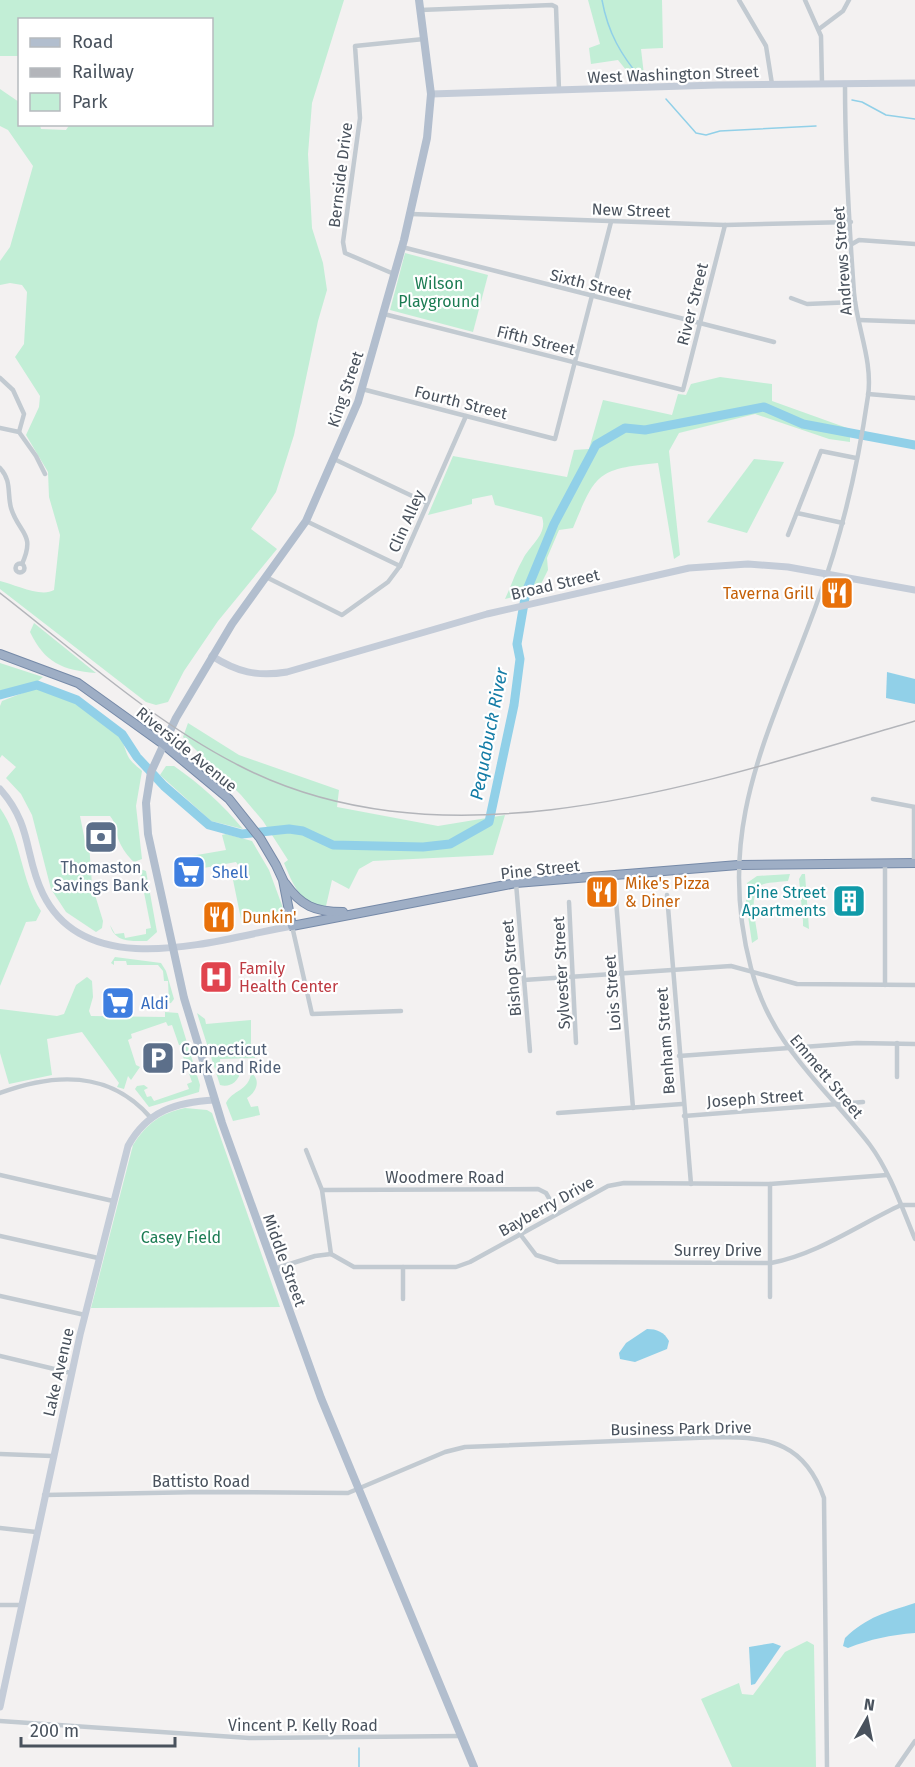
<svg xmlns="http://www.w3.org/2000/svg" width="915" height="1767" font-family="'Fira Sans',sans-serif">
<rect width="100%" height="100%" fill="#f3f1f1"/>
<!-- green -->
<g fill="#c2eed6">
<path d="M0,0H344L312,103L308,154L312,228L323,263L327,290L318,321L294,435L276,492L251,529L277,549L218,621L184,671L168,702L156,705L146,702L0,589V581C14,584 41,598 54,590L60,535L49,497L48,472L26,435L39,407L40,396L15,357L24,344L27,292L22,285L10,283L0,285V261L10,247L33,166L8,130L0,126V89L19,102L20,124L40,125L41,129L66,130L70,124H212V20H20L19,56H0Z"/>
<polygon points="588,0 662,0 663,48 641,49 644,75 631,76 618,60 591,64 589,48 600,44"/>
<polygon points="405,253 488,275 473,332 390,310"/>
<path d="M720,377L772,384V401L850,429V442L829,439L755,414L679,433L669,451L680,555L674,559L658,463C597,469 596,473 573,528L559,530L547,558L548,570L538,590L505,599C511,586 516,571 523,559C530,545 548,534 542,517L495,505L492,495L472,499V504L428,515L453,456L567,477L574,450L589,449L603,400L672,415L678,394L686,395L691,384Z"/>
<polygon points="754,459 784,462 747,533 707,522"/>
<path d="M34,623L96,673C62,670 45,663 30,632Z"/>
<polygon points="0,663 43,677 38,681 0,691"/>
<path d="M33,689C55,687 106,718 119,736C124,742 125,751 129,758C132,763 138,767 142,771L136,806L142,859L134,862C128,857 122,848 119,841C115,832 117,824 110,816H80L86,846L89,844L92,885L103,921L102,928L96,932L66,912L51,889L32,815L21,794L6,778L16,767L2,755L0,758V706L2,701Z"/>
<path d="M188,723L239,755L339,790L337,807L438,826L505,815L493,855L373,861L359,869L349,889L332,880L326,906C300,905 293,884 284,863L288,860L263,821L241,795L183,737Z"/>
<path d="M166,766H174C200,784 223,805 243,829L211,821L160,775Z"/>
<path d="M0,808C22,839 20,879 41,911L36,921L26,922L0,986Z"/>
<polygon points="226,834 252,841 269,870 283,908 279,918 242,924 232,875 242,871 236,862 193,870 191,856 226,850 222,835"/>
<path d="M140,869L146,871L157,932L147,941C131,941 115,943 110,925L115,934L124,933L125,938L146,934V929L151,928L140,872H135Z"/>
<path d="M790,874L788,881C781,882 771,882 764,884C746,889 757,926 758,939L752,943L746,902L747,883L757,876Z"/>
<polygon points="802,874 805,874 809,929 803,926 803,921 799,879"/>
<polygon points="115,957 161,963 166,971 174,999 171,1003 164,1004 169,1003 168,981 164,981 163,971 158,965 127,965 126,961 114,961 114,965 111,963"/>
<polygon points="87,977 92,981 93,997 89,1011 91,1016 165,1017 165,1012 178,1013 200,1085 199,1092 149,1107 135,1089 137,1086 144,1085 148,1088 144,1090 147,1097 151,1096 154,1101 189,1089 187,1084 192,1082 181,1051 183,1050 182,1045 179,1045 172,1025 168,1026 166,1022 131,1034 132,1038 128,1040 136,1065 140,1067 131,1080 128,1076 124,1089 117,1087 119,1083 82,1032 47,1039 52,1075 9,1084 0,1053 0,1009 57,1016 64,1014 76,985"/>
<path d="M197,1013L205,1019L206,1024L251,1020V1051H255V1058L220,1059L221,1073H240C238,1082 229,1088 220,1085Z"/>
<path d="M251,1073C261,1079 257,1092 247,1098L251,1107L258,1106L260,1115L233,1121L226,1103C232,1090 249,1091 251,1073Z"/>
<path d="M185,1108L207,1110L212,1113L280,1307L91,1308L133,1145C146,1124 161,1113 185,1108Z"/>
<polygon points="807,1641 814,1645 816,1767 732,1767 701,1699 739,1683 742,1694 753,1695 785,1652"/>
</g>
<!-- water -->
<g fill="#91d0e8">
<polygon points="887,672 915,679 915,704 886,698"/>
<path d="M647,1329C657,1329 664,1332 669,1341L667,1349L635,1362L620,1359L619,1353L626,1343Z"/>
<path d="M915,1603V1633C890,1635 871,1639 848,1648L843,1646L845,1638C868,1616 885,1613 915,1603Z"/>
<polygon points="773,1643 781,1646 755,1684 751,1685 749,1647"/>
</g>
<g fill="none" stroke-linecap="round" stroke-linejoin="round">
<!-- stream -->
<g stroke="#91d0e8" stroke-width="1.5">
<path d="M602,0C608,33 621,55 642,80"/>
<polyline points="666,99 696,133 706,135 720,131 816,126"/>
<polyline points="852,100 862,102 886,115 915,119"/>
<polyline points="359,1748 359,1767"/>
</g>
<!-- river -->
<polyline stroke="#91d0e8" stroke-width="9" points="0,695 37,685 77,700 122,734 137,757 164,786 209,825 242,834 289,829 303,831 333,845 423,847 450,844 489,822 514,705 520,659 517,644 526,592 554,524 596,445 625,428 645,430 764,407 803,424 915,445"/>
<defs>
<g id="trunk">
<polyline points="0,654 78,683 163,744 229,799 260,838 276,865 283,880 292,926 516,883 738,865 915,863"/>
<path d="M285,883C301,906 315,912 343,912"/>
</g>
</defs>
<!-- trunk casing -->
<use href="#trunk" stroke="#768aa8" stroke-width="10"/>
<!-- minor -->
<g stroke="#c2cad1" stroke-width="4.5">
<polyline points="739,0 766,46 772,84"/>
<polyline points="805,0 821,36 822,84"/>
<polyline points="420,10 552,5 556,7 559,90"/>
<polyline points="819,29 843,11 849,0"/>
<path d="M845,83C845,153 849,224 854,293C857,328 873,361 868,396C858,465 842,535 818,600C772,729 713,825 751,968C771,1046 823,1084 870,1145C890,1172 902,1208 915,1239"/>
<polyline points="411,214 725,225 851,222"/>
<polyline points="852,244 859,240 915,244"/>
<polyline points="402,247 774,342"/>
<polyline points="394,274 345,253 343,242 360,118 355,46 424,39"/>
<polyline points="791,298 807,304 855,302"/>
<polyline points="384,314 683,390 725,225"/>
<polyline points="859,320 915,322"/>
<polyline points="0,378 13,390 24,414 19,432"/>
<polyline points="362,389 555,439 611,222"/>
<polyline points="868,394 915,398"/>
<polyline points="0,428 19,432 36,456 45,474"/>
<polyline points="334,459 427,503"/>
<path d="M0,468C12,481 7,493 11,508C19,534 36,533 22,564"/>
<polyline points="797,513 843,523"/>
<polyline points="306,521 400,566"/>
<polyline points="788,535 821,451 856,458"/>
<circle cx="20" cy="568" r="4.5"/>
<polyline points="266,577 342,615 388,582 400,566 466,416"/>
<polyline points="873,799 915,807"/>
<polyline points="914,863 914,807"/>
<polyline points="885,864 885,985"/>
<polyline points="614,876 633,1108"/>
<polyline points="516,883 530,1051"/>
<polyline points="667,895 691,1184"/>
<polyline points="569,902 576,1043"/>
<polyline points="292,926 312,1014 401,1011"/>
<polyline points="524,980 731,966 797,984 915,985"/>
<polyline points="679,1056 857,1043 915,1044"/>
<polyline points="897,1077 897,1043"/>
<path d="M0,1093C54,1073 109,1070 150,1117"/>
<polyline points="558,1113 682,1104"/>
<polyline points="684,1116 863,1102"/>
<polyline points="306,1150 322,1190 331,1254"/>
<polyline points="0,1175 113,1201"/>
<polyline points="770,1184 770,1297"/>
<polyline points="322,1190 538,1189 546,1193 557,1212"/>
<path d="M520,1234L536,1255L558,1262L771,1263C818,1254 858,1225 901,1205H915"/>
<polyline points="0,1236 98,1258"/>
<polyline points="331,1254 354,1267 456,1267 470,1262 608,1186 624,1183 770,1184 887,1175"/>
<polyline points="403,1267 403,1299"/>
<polyline points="274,1269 315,1256 331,1254"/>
<polyline points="0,1296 85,1315"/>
<polyline points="0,1356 71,1373"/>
<polyline points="0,1454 52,1456"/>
<path d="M44,1495L203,1492L348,1493L445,1452L465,1447L719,1437C771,1437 805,1444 824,1498L827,1767"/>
<polyline points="0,1528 36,1532"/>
<polyline points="0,1605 20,1605"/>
<polyline points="0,1721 249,1738 461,1736"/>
<polyline points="897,1767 915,1741"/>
</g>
<!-- secondary -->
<g stroke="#c4ccd8" stroke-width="7">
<polyline points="431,94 717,85 915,83"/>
<path d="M212,656C237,672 257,677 287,672L487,614L689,568L748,564L788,567L915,590"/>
<path d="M0,789C33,826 24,856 43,894C87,984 218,939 292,926"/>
<path d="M0,1707L80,1335L128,1146C147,1111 176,1102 215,1100"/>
</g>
<!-- primary -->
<polyline stroke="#b2bece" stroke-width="8" points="419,0 431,94 427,138 404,240 358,402 306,521 232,624 176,718 151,772 146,803 148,834 184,998 222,1123 321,1398 474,1767"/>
<!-- trunk -->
<use href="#trunk" stroke="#9eaec5" stroke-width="8"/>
<!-- rail -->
<path stroke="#b3b5ba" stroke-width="1.5" d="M0,593C76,652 152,721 238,765C445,873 707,782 915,721"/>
</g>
<!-- icons -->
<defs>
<symbol id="restaurant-square" viewBox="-11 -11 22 22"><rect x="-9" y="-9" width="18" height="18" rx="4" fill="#e8710a" stroke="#fff"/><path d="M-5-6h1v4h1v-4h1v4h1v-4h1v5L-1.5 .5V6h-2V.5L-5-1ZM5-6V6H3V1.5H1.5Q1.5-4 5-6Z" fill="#fff"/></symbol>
<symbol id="bank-square" viewBox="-11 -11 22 22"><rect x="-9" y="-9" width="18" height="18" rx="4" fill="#5c6f8a" stroke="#fff"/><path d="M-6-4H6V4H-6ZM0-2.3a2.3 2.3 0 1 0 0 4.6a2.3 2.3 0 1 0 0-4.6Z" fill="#fff"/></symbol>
<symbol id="supermarket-square" viewBox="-11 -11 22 22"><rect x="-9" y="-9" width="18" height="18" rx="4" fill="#3f7fe0" stroke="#fff"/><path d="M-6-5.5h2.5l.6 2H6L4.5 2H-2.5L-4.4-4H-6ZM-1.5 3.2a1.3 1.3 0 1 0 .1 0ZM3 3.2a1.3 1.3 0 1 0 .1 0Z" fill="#fff"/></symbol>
<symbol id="building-square" viewBox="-11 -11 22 22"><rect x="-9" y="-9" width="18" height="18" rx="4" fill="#0f9aa8" stroke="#fff"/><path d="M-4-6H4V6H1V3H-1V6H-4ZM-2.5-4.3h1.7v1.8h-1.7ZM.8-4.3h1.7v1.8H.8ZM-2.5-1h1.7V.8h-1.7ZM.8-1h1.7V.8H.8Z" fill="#fff"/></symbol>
<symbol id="hospital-square" viewBox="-11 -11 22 22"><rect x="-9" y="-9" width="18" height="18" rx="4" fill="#e0444e" stroke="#fff"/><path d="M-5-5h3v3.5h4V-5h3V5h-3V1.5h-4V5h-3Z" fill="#fff"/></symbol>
<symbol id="parking-square" viewBox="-11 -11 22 22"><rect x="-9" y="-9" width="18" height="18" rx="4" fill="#5c6f8a" stroke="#fff"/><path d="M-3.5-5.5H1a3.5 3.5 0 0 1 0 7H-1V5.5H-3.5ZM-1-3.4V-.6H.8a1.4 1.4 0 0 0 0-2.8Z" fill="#fff"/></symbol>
</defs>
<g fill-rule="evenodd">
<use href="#restaurant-square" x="818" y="574" width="38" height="38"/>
<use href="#bank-square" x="82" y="818" width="38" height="38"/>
<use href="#supermarket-square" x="170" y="853" width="38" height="38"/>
<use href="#restaurant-square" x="583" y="873" width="38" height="38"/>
<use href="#building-square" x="830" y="882" width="38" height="38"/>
<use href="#restaurant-square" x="200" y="898" width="38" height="38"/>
<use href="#hospital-square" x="197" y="958" width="38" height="38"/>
<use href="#supermarket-square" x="99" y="984" width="38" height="38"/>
<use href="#parking-square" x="139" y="1039" width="38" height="38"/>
</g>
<g text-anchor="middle" stroke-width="4.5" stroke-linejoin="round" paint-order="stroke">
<!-- street labels -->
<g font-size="16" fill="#49525d" stroke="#fff">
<text transform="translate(673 74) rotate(-2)" y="6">West Washington Street</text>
<text transform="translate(340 175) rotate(-83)" y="6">Bernside Drive</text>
<text transform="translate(631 210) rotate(2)" y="6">New Street</text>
<text transform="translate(842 261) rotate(-94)" y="6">Andrews Street</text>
<text transform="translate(591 284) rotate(14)" y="6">Sixth Street</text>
<text transform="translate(692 304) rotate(-76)" y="6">River Street</text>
<text transform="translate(536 340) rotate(14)" y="6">Fifth Street</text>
<text transform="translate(345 389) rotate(-71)" y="6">King Street</text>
<text transform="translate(461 402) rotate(14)" y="6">Fourth Street</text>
<text transform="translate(406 521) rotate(-66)" y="6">Clin Alley</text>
<text transform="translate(555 584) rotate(-13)" y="6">Broad Street</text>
<text transform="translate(187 749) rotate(39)" y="6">Riverside Avenue</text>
<text transform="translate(540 869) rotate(-6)" y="6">Pine Street</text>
<text transform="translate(511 968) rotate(-95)" y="6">Bishop Street</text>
<text transform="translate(561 973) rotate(-93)" y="6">Sylvester Street</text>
<text transform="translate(612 993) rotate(-94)" y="6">Lois Street</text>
<text transform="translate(665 1041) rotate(-94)" y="6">Benham Street</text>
<text transform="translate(827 1076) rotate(50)" y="6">Emmett Street</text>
<text transform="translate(755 1098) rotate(-4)" y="6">Joseph Street</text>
<text x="445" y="1183">Woodmere Road</text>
<text transform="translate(546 1206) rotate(-29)" y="6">Bayberry Drive</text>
<text x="718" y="1256">Surrey Drive</text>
<text transform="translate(285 1260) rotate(70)" y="6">Middle Street</text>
<text transform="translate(58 1372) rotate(-77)" y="6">Lake Avenue</text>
<text transform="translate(681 1428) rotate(-1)" y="6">Business Park Drive</text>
<text x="201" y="1487">Battisto Road</text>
<text x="303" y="1731">Vincent P. Kelly Road</text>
</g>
<!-- park labels -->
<g font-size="16" fill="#1c7c53" stroke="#fff">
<text x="439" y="289">Wilson<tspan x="439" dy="18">Playground</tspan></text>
<text x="181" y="1243">Casey Field</text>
</g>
<!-- food labels -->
<g font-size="16" fill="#c56008" stroke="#fff" text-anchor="start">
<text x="814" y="599" text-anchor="end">Taverna Grill</text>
<text x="625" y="889">Mike's Pizza<tspan x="625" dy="18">&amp; Diner</tspan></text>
<text x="242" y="923">Dunkin'</text>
</g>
<!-- service labels -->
<g font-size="16" fill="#4e5e75" stroke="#fff">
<text x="101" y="873">Thomaston<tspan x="101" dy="18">Savings Bank</tspan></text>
<text x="181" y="1055" text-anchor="start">Connecticut<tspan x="181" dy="18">Park and Ride</tspan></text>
</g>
<!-- shop labels -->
<g font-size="16" fill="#366cbe" stroke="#fff" text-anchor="start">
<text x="212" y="878">Shell</text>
<text x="141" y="1009">Aldi</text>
</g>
<!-- culture labels -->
<g font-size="16" fill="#0d838f" stroke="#fff" text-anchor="end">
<text x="826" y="898">Pine Street<tspan x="826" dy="18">Apartments</tspan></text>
</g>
<!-- health labels -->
<g font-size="16" fill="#be3a42" stroke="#fff" text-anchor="start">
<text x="239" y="974">Family<tspan x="239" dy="18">Health Center</tspan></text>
</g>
<!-- water labels -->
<g font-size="18" font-style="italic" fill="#147ca6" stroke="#fff">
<text transform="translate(489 734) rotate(-79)" y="6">Pequabuck River</text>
</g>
</g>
<!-- legend -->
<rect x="18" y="18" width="195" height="108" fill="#ffffff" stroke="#b6babe" stroke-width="1.5"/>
<rect x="30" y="38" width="30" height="9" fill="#b2bece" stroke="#b6babe" stroke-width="1.5"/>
<text x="72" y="48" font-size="18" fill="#49525d">Road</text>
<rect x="30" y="68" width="30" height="9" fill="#b3b5ba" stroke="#b6babe" stroke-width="1.5"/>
<text x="72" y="78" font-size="18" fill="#49525d">Railway</text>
<rect x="30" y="93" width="30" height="18" fill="#c2eed6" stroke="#b6babe" stroke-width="1.5"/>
<text x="72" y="108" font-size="18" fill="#49525d">Park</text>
<!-- north arrow -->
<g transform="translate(867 1719) rotate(9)" stroke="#ffffff" stroke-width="4.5" paint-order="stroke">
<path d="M0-4.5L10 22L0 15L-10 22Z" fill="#49525d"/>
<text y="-9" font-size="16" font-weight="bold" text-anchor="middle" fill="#49525d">N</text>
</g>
<!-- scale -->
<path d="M21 1737v9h154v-9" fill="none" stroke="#49525d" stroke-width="3"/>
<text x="30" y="1737" font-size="18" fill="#49525d" stroke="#ffffff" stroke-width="4.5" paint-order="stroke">200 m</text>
</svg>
